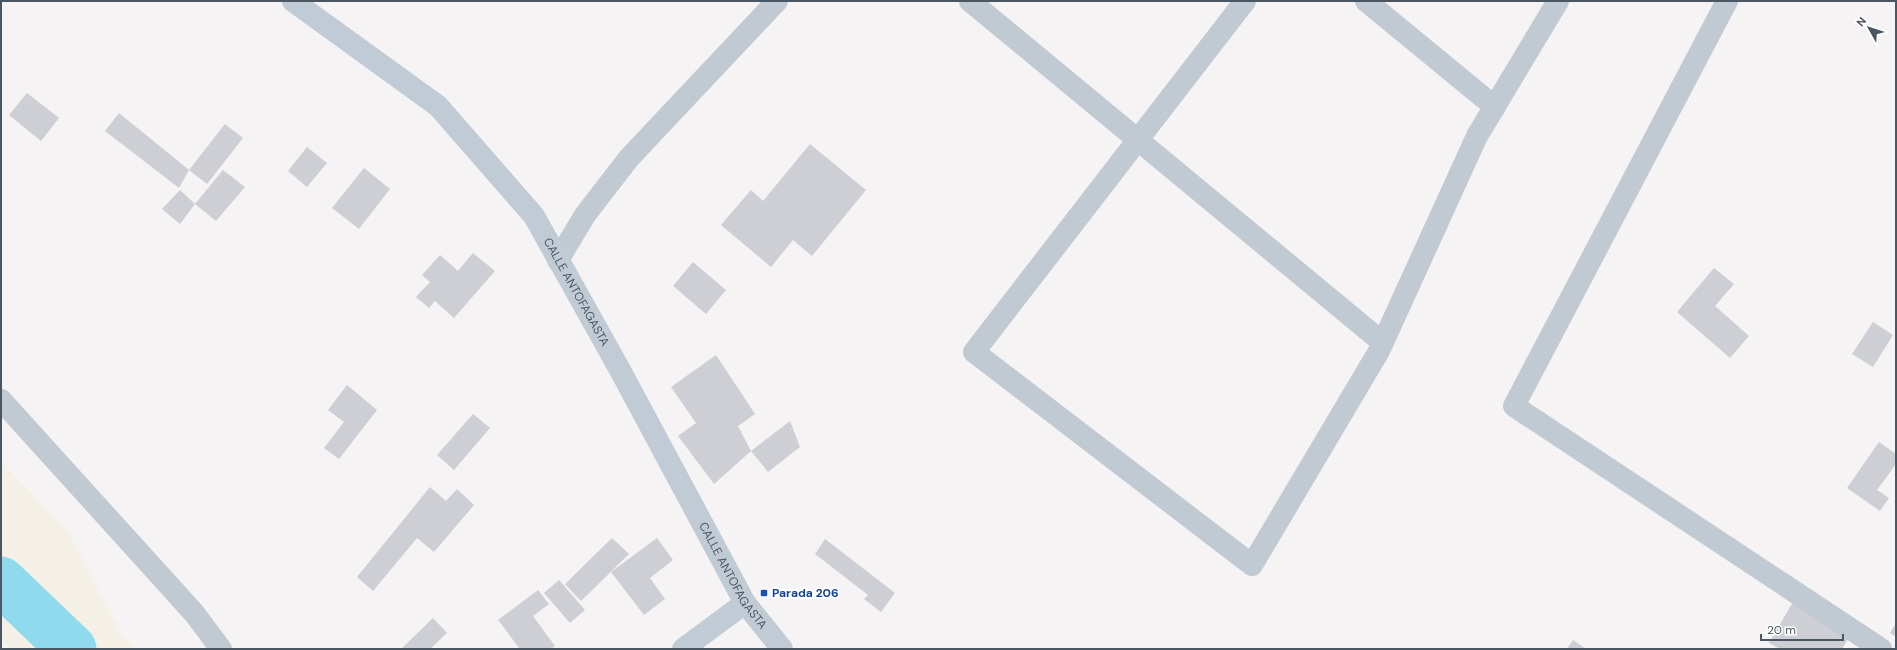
<svg xmlns="http://www.w3.org/2000/svg" width="1897" height="650" font-family="'DM Sans',sans-serif">
<rect width="100%" height="100%" fill="#f5f3f3"/>
<!-- sand -->
<polygon fill="#f5f0e5" points="1,461 68,532 122,635 135,649 12,649 1,637"/>
<g fill="none" stroke-linecap="round" stroke-linejoin="round">
<!-- river -->
<polyline stroke="#90daee" stroke-width="49" points="1,581 72,649"/>
</g>
<!-- building -->
<g fill="#cdcfd5">
<polygon points="27,93 59,118 41,141 9,115"/>
<polygon points="119,113 189,170 179,188 105,131"/>
<polygon points="225,124 243,138 207,184 189,170"/>
<polygon points="810,144 866,190 812,256 793,240 771,267 721,225 751,190 763,201"/>
<polygon points="307,147 327,163 307,187 288,171"/>
<polygon points="364,168 390,189 359,229 332,208"/>
<polygon points="223,170 245,187 216,221 195,204"/>
<polygon points="180,190 195,204 180,224 162,209"/>
<polygon points="473,253 495,271 454,318 435,301 429,308 416,297 430,282 422,275 440,255 458,271"/>
<polygon points="693,262 726,290 706,314 673,286"/>
<polygon points="1714,268 1734,284 1715,306 1749,336 1730,358 1677,312"/>
<polygon points="1873,322 1893,335 1873,367 1852,354"/>
<polygon points="716,355 755,414 738,426 751,451 714,484 678,436 696,423 671,387"/>
<polygon points="347,385 377,410 339,459 324,448 344,422 328,410"/>
<polygon points="473,414 490,428 454,470 437,455"/>
<polygon points="790,421 800,447 768,472 751,451"/>
<polygon points="1879,442 1896,454 1896,464 1877,490 1889,498 1880,511 1847,488"/>
<polygon points="430,487 446,501 457,489 474,505 434,552 417,538 373,591 357,577"/>
<polygon points="612,538 629,554 581,601 565,584"/>
<polygon points="657,538 673,560 650,578 665,599 644,615 611,572"/>
<polygon points="825,539 895,593 881,612 864,599 868,595 815,554"/>
<polygon points="559,580 585,610 570,623 544,593"/>
<polygon points="538,590 549,604 533,616 555,646 551,649 520,649 498,620"/>
<polygon points="1793,602 1850,636 1842,649 1780,649 1769,643"/>
<polygon points="433,618 447,633 430,649 401,649"/>
<polygon points="1896,623 1896,637 1890,633"/>
<polygon points="1573,640 1586,649 1567,649"/>
</g>
<g fill="none" stroke-linecap="round" stroke-linejoin="round">
<!-- minor -->
<g stroke="#c1cad2" stroke-width="22">
<polyline points="970,1 1382,342"/>
<polyline points="1245,1 974,352 1252,565 1379,351 1477,136 1558,1"/>
<polyline points="1366,1 1495,107"/>
<polyline points="1727,1 1514,406 1881,649"/>
<polyline points="558,260 585,215 629,158 777,1"/>
<polyline points="1,400 194,613 221,649"/>
</g>
<!-- secondary -->
<g stroke="#c1cbd6" stroke-width="22">
<path id="s1" d="M293,1L438,106L534,216L620,370L745,603L782,649"/>
<polyline points="683,649 745,603"/>
</g>
</g>
<!-- markers -->
<rect fill="#1a4fb4" stroke="#fff" stroke-width="1.5" x="760" y="589" width="8" height="8" rx="2"/>
<g text-anchor="middle" stroke-width="4" stroke-linejoin="round" paint-order="stroke">
<!-- street labels -->
<g font-size="12" fill="#4a5661" stroke="#fff">
<text dy="4" stroke="none"><textPath href="#s1" startOffset="412">CALLE ANTOFAGASTA</textPath></text>
<text dy="4" stroke="none"><textPath href="#s1" startOffset="736">CALLE ANTOFAGASTA</textPath></text>
</g>
<!-- transit labels -->
<g font-size="12" font-weight="bold" fill="#164399" stroke="#fff" text-anchor="start">
<text x="772" y="597">Parada 206</text>
</g>
</g>
<!-- border -->
<rect width="1897" height="650" fill="none" stroke="#4a5661" stroke-width="4"/>
<!-- north arrow -->
<g transform="translate(1869 28) rotate(309)" stroke="#ffffff" stroke-width="3" paint-order="stroke">
<path d="M0-3L7 15L0 10L-7 15Z" fill="#4a5661"/>
<text y="-6" font-size="11" font-weight="bold" text-anchor="middle" fill="#4a5661">N</text>
</g>
<!-- scale -->
<path d="M1761 634v6h82v-6" fill="none" stroke="#4a5661" stroke-width="2"/>
<text x="1767" y="634" font-size="12" fill="#4a5661" stroke="#ffffff" stroke-width="3" paint-order="stroke">20 m</text>
</svg>
